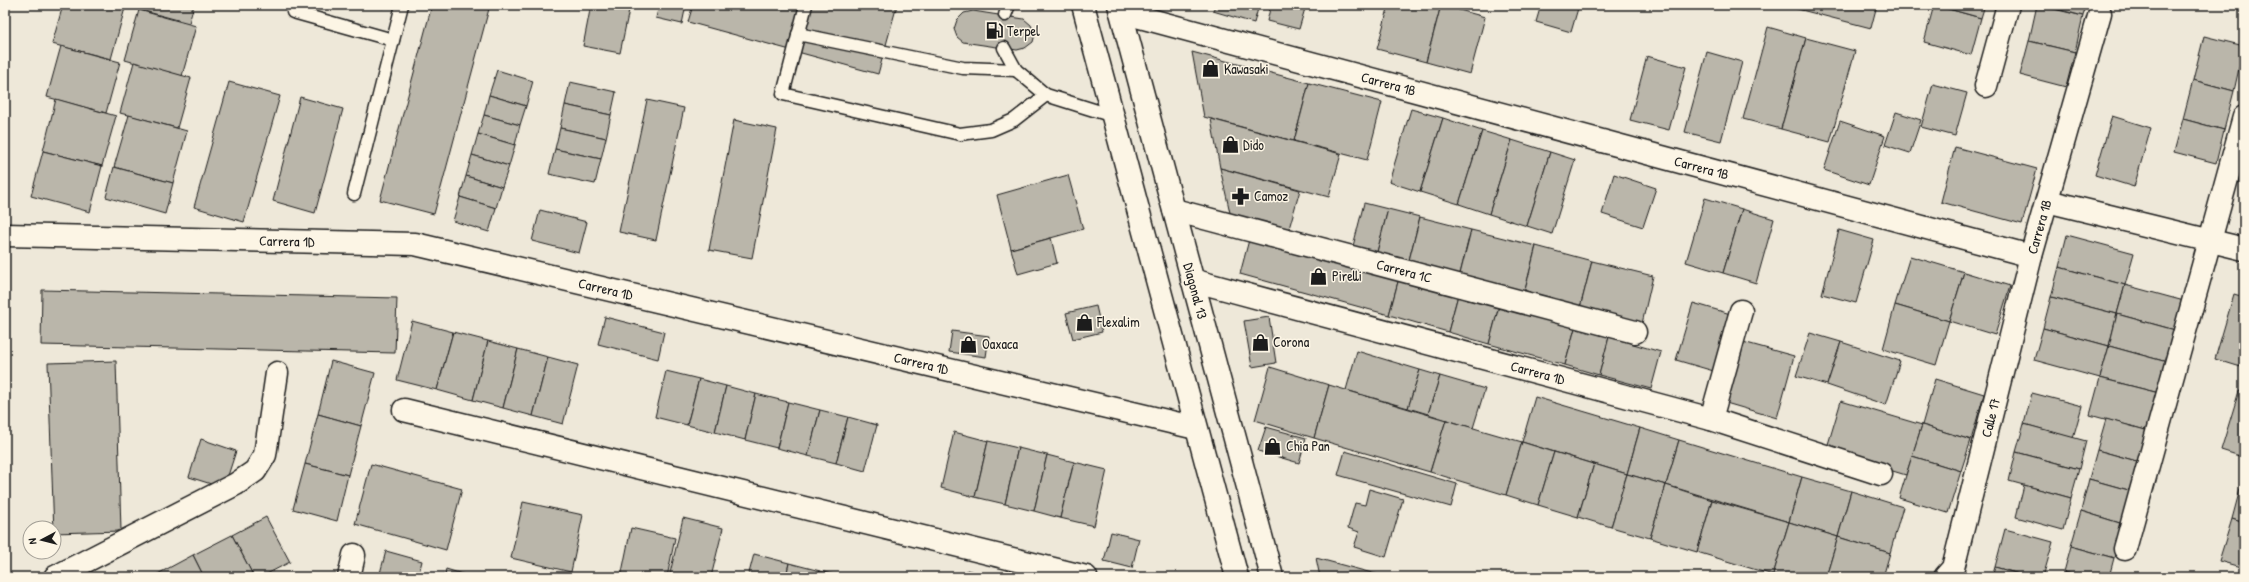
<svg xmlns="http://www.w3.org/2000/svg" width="2249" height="582" font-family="'Patrick Hand',sans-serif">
<rect width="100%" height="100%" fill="#eee8d9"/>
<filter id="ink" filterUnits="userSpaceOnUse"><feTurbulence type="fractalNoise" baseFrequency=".025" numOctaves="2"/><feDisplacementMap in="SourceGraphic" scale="8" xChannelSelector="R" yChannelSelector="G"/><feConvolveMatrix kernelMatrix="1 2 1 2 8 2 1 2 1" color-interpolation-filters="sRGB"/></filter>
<g filter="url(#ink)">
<!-- building -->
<g fill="#bab6aa" stroke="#1c1c1c">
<polygon points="63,5 113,5 125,8 111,59 52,44"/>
<polygon points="134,5 194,5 189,23 133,8"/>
<polygon points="371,5 384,5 383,8"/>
<polygon points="432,5 490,5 434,214 380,200"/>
<polygon points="591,5 630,5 620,53 583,46"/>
<polygon points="638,5 659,5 658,9"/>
<polygon points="659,5 686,5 682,24 656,18"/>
<polygon points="693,5 897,5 878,74 688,22"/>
<polygon points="1215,5 1259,5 1254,23 1213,11"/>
<polygon points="1271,5 1306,5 1299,29 1267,21"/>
<polygon points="1389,5 1441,5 1426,62 1377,49"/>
<polygon points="1441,5 1485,17 1470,74 1426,62"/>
<polygon points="1541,5 1579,5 1571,32 1536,22"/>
<polygon points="1782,5 1877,5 1871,28"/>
<polygon points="1934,5 1981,18 1971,55 1924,42"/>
<polygon points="1935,5 1985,5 1981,18"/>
<polygon points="2037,5 2083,16 2075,52 2029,41"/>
<polygon points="2042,5 2086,5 2083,16"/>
<polygon points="139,10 196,26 182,76 125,60"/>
<polygon points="973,11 1024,19 1031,25 1035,34 1033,42 1025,48 1017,50 963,42 957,37 954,29 957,20 964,13"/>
<polygon points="1768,27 1806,38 1781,129 1743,119"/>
<polygon points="2204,36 2244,46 2234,91 2193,80"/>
<polygon points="1806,38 1855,51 1830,142 1781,129"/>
<polygon points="2029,41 2075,52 2066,87 2020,75"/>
<polygon points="61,46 120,62 106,113 47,97"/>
<polygon points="1192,52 1309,83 1294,141 1204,117"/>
<polygon points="1707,52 1742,62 1721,141 1685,132"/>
<polygon points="1647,56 1686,67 1669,130 1630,120"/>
<polygon points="134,62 191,78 177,128 120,113"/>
<polygon points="497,70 533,81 526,106 489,95"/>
<polygon points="2193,80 2234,91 2224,130 2183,119"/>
<polygon points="229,82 280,96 244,222 194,207"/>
<polygon points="570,82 616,92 611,115 565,105"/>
<polygon points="1309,83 1382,102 1367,160 1294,141"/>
<polygon points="1933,84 1967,93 1955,136 1921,127"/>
<polygon points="489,95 526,106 520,125 484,115"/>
<polygon points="300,97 343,109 315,213 273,201"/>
<polygon points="56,99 116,116 102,166 43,151"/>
<polygon points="647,100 684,108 656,240 619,232"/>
<polygon points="565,105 611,115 606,138 560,128"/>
<polygon points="1411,109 1443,118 1420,192 1389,182"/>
<polygon points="1896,112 1921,120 1910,153 1885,145"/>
<polygon points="129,115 187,131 173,183 114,167"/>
<polygon points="484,115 520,125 515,145 478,134"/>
<polygon points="2112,116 2151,128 2134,187 2095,175"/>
<polygon points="1443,118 1482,131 1459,204 1420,192"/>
<polygon points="1211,119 1341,154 1329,197 1220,168"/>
<polygon points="2183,119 2224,130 2216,163 2174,152"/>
<polygon points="734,120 777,129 752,258 709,250"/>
<polygon points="1840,121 1885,136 1869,185 1824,170"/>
<polygon points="560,128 606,138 601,159 555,149"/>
<polygon points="1482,131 1512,140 1489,214 1459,204"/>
<polygon points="478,134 515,145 509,166 472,155"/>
<polygon points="1512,140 1550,152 1527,226 1489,214"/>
<polygon points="1955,147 2037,169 2022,224 1941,202"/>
<polygon points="555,149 601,159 595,184 549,174"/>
<polygon points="43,151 102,166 90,212 31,196"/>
<polygon points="1550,152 1575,160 1552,234 1527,226"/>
<polygon points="472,155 509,166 502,187 466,176"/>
<polygon points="114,167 173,183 165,214 106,197"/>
<polygon points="1220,168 1300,190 1288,232 1231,217"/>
<polygon points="1614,174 1656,188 1643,227 1602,214"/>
<polygon points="1068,175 1083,229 1011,249 997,195"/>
<polygon points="466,176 502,187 496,208 460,197"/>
<polygon points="460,197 496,208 489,232 453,221"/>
<polygon points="1705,198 1742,209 1723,273 1686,262"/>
<polygon points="1364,203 1388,209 1375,260 1351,254"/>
<polygon points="1388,209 1420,217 1407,268 1375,260"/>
<polygon points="1742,209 1774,219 1756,283 1723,273"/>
<polygon points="540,210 587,222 579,253 532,241"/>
<polygon points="1420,217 1471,230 1458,282 1407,268"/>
<polygon points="1471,230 1536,246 1523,298 1458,282"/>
<polygon points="1839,230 1874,240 1856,303 1822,294"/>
<polygon points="2067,235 2134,253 2125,285 2059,267"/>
<polygon points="1250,236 1399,278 1389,315 1240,274"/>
<polygon points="1051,238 1057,263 1018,274 1011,249"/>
<polygon points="1536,246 1592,261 1579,312 1523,298"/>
<polygon points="1910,256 1964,272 1949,321 1895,305"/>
<polygon points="1592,261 1653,276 1641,328 1579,312"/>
<polygon points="2059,267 2125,285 2117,314 2051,297"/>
<polygon points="1964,272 2010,286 1995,335 1949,321"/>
<polygon points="1399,278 1458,295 1448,332 1389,315"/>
<polygon points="2125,285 2184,301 2175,330 2117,314"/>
<polygon points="42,290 397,298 395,353 41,345"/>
<polygon points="2234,294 2244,297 2244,368 2215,359"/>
<polygon points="1458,295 1499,306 1489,344 1448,332"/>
<polygon points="2051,297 2117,314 2109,346 2043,328"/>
<polygon points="1693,303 1734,315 1717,372 1676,360"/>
<polygon points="1895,305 1949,321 1936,365 1883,349"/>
<polygon points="1096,306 1102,332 1073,339 1066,313"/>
<polygon points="1499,306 1575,328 1565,365 1489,344"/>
<polygon points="2117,314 2175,330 2167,362 2109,346"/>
<polygon points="605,317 664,332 658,359 598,344"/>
<polygon points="1269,317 1276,363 1252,367 1244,321"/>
<polygon points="412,321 453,332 437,390 397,380"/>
<polygon points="1575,328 1609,337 1599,375 1565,365"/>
<polygon points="2043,328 2109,346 2100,378 2034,360"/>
<polygon points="952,331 989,336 986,357 949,352"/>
<polygon points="453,332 488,341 473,400 437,390"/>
<polygon points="1810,333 1841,342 1827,385 1796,376"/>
<polygon points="1609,337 1661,352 1651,389 1599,375"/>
<polygon points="488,341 518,349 503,408 473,400"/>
<polygon points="1743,342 1794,356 1777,418 1726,403"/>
<polygon points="1841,342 1900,361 1886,405 1827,385"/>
<polygon points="2109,346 2167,362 2159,393 2100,378"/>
<polygon points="518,349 548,357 533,416 503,408"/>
<polygon points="1357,351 1420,370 1408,408 1346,390"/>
<polygon points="548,357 578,365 563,424 533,416"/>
<polygon points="116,361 121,531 54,533 48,363"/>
<polygon points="331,361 375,373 361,426 318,414"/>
<polygon points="1270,367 1329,385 1314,438 1255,420"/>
<polygon points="1420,370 1440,376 1428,414 1408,408"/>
<polygon points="666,371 699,379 687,425 655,417"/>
<polygon points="1440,376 1485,389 1473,428 1428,414"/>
<polygon points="2100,378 2159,393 2149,431 2090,415"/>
<polygon points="699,379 726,386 715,432 687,425"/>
<polygon points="1935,379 1984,394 1971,440 1922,425"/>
<polygon points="1329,385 1446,420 1430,472 1314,438"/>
<polygon points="726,386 756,394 745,440 715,432"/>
<polygon points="2239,391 2244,392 2244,443 2240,456 2221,450"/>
<polygon points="2032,393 2082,406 2073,438 2024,424"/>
<polygon points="756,394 788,402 777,448 745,440"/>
<polygon points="1535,397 1640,428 1627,474 1522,442"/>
<polygon points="1841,401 1922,425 1906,475 1826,451"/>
<polygon points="788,402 820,410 808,456 777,448"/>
<polygon points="820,410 848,417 836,463 808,456"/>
<polygon points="318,414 361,426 348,475 305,464"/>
<polygon points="848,417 877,425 865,471 836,463"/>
<polygon points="2106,419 2149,431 2140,462 2097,450"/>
<polygon points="1446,420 1522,442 1506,495 1430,472"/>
<polygon points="2024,424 2086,441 2079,469 2016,452"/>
<polygon points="1922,425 1971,440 1961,471 1912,456"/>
<polygon points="1266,427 1306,438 1299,463 1258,451"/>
<polygon points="1640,428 1679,440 1666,485 1627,474"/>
<polygon points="954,432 988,441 975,497 941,488"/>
<polygon points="201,439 236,451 224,488 189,477"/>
<polygon points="1679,440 1802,477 1789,522 1666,485"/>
<polygon points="988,441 1018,448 1005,504 975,497"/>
<polygon points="1522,442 1554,452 1538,505 1506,495"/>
<polygon points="1018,448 1047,455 1034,511 1005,504"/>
<polygon points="2097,450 2140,462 2132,491 2089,479"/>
<polygon points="1345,451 1457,484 1451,507 1338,475"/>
<polygon points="1554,452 1594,464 1578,517 1538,505"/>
<polygon points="2016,452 2079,469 2071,498 2009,481"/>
<polygon points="1047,455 1074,462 1060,518 1034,511"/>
<polygon points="1912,456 1961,471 1948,513 1899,498"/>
<polygon points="1074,462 1107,470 1094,526 1060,518"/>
<polygon points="305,464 348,475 337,521 293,509"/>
<polygon points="371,464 462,489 446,550 355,524"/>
<polygon points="1594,464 1627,474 1611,527 1578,517"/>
<polygon points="1627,474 1666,485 1650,538 1611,527"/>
<polygon points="1802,477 1851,491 1838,537 1789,522"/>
<polygon points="2243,478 2244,478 2244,523 2232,519"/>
<polygon points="2089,479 2132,491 2123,524 2081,511"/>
<polygon points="1666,485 1712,500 1697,552 1650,538"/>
<polygon points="2024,485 2071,498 2063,530 2016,517"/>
<polygon points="1369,489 1403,499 1386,557 1354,547 1359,532 1348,528 1355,503 1365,505"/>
<polygon points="1851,491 1903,507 1890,553 1838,537"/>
<polygon points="1712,500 1789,522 1773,575 1697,552"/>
<polygon points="523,502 583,515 571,572 511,558"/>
<polygon points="2081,511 2123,524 2114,558 2071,546"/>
<polygon points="266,517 290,562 261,577 254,577 232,535"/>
<polygon points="683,518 723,528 711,577 685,577 670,573"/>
<polygon points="2232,519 2244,523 2244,568 2219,561"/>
<polygon points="1789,522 1838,537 1826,577 1779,577 1773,575"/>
<polygon points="631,528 675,538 667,577 621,577"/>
<polygon points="2005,529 2053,542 2043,577 2029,577 1995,567"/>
<polygon points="1111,532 1139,539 1132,568 1104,561"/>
<polygon points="232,535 254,577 204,577 193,555"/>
<polygon points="1838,537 1890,553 1883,577 1826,577"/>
<polygon points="2071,546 2114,558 2109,577 2083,577 2064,572"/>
<polygon points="386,551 422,561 418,577 379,577"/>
<polygon points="754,554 789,563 786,577 748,577"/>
<polygon points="193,555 204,577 152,577"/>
<polygon points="1316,558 1387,577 1320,577"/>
<polygon points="789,563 820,571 818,577 786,577"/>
<polygon points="1995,567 2029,577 1992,577"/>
<polygon points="446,569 472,577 444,577"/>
<polygon points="967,570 992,577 965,577"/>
<polygon points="820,571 843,577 818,577"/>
<polygon points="2064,572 2083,577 2063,577"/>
</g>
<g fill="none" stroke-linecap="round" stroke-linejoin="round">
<defs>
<g id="service">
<polyline points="806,5 783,94 960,134 991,130 1014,120 1046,95"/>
<polyline points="293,12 393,40"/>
<polyline points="1005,15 1009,5"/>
<polyline points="798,34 963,68 1016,70"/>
<polyline points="1004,48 1016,70 1046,95 1113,116"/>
<polyline points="354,194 402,5"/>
</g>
<g id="minor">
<path id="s1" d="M1121,12L2031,256"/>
<polyline points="1986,86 2008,5"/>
<polyline points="2047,201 2244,249"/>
<path id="s2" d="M1174,210L1635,332"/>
<path id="s3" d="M5,235L415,244L1196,428"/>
<path id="s4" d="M1192,280L1711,419L1881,474"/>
<polyline points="404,410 1086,577"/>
<polyline points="1711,419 1741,311"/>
<polyline points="2125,549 2244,117"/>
<polyline points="55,577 236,484 255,471 265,455 277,373"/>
<polyline points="349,577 354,555"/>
<path id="s5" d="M1945,577L1953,568L2031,256L2100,13"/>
</g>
<g id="secondary">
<polyline points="1083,5 1237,577"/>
<path id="s6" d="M1119,5L1272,577"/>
</g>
</defs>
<!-- service casing -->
<use href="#service" stroke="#1c1c1c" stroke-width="15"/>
<!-- minor casing -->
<use href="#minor" stroke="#1c1c1c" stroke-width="25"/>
<!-- secondary casing -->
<use href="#secondary" stroke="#1c1c1c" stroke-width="25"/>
<!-- service -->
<use href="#service" stroke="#fcf5e5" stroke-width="12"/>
<!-- minor -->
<use href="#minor" stroke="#fcf5e5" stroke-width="22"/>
<!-- secondary -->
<use href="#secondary" stroke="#fcf5e5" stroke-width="22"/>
</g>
</g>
<!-- icons -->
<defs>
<symbol id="fuel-bare" viewBox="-9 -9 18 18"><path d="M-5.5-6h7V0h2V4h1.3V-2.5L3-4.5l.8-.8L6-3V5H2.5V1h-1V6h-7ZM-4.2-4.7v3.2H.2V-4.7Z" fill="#1c1c1c" stroke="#fcf5e5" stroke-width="2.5" paint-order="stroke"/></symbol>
<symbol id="shop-bare" viewBox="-9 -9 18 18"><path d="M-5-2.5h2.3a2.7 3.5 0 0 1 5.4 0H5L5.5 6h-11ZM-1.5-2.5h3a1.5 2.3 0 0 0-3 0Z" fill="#1c1c1c" stroke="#fcf5e5" stroke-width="2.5" paint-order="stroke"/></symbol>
<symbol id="pharmacy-bare" viewBox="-9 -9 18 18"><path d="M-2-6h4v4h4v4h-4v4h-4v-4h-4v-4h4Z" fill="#1c1c1c" stroke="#fcf5e5" stroke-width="2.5" paint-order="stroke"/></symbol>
</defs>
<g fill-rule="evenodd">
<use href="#fuel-bare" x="982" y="18" width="25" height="25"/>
<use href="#shop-bare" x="1198" y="56" width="25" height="25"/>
<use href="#shop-bare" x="1218" y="132" width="25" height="25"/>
<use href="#pharmacy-bare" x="1228" y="184" width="25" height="25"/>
<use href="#shop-bare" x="1306" y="264" width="25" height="25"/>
<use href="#shop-bare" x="1072" y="310" width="25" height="25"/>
<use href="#shop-bare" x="1248" y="330" width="25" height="25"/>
<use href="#shop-bare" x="956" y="332" width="25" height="25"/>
<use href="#shop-bare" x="1260" y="434" width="25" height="25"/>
</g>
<g text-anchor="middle" stroke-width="3" stroke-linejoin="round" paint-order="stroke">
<!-- poi labels -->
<g font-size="14" fill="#1c1c1c" stroke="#fcf5e5" text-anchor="start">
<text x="1007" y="36">Terpel</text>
<text x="1224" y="74">Kawasaki</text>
<text x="1243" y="150">Dido</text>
<text x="1254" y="201">Camoz</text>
<text x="1332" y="281">Pirelli</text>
<text x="1097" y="327">Flexalim</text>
<text x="1273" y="347">Corona</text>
<text x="982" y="349">Oaxaca</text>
<text x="1286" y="451">Chia Pan</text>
</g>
<!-- street labels -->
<g font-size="14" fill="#1c1c1c" stroke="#fcf5e5">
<text dy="5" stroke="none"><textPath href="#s1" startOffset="277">Carrera 1B</textPath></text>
<text dy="5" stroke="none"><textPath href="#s1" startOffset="601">Carrera 1B</textPath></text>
<text dy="5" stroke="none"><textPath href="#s5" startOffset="364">Carrera 1B</textPath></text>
<text dy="5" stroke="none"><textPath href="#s3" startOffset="282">Carrera 1D</textPath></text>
<text dy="5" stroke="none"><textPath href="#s2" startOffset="238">Carrera 1C</textPath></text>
<text dy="5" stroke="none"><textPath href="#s3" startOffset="606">Carrera 1D</textPath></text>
<text dy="5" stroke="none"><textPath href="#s6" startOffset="296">Diagonal 13</textPath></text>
<text dy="5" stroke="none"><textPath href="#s3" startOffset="930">Carrera 1D</textPath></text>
<text dy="5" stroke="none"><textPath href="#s4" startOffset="358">Carrera 1D</textPath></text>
<text dy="5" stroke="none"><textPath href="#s5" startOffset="167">Calle 17</textPath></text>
</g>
</g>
<!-- margin -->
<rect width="2249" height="582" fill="none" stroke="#fcf5e5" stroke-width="20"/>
<rect x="10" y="10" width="2229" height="562" fill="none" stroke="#1c1c1c" stroke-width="1.5" filter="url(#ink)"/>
<!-- north arrow -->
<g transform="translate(42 540) rotate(263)"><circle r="19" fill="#fcf5e5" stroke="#a29e95"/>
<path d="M0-3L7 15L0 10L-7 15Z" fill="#1c1c1c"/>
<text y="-6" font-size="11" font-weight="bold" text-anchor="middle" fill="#1c1c1c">N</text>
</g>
</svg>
